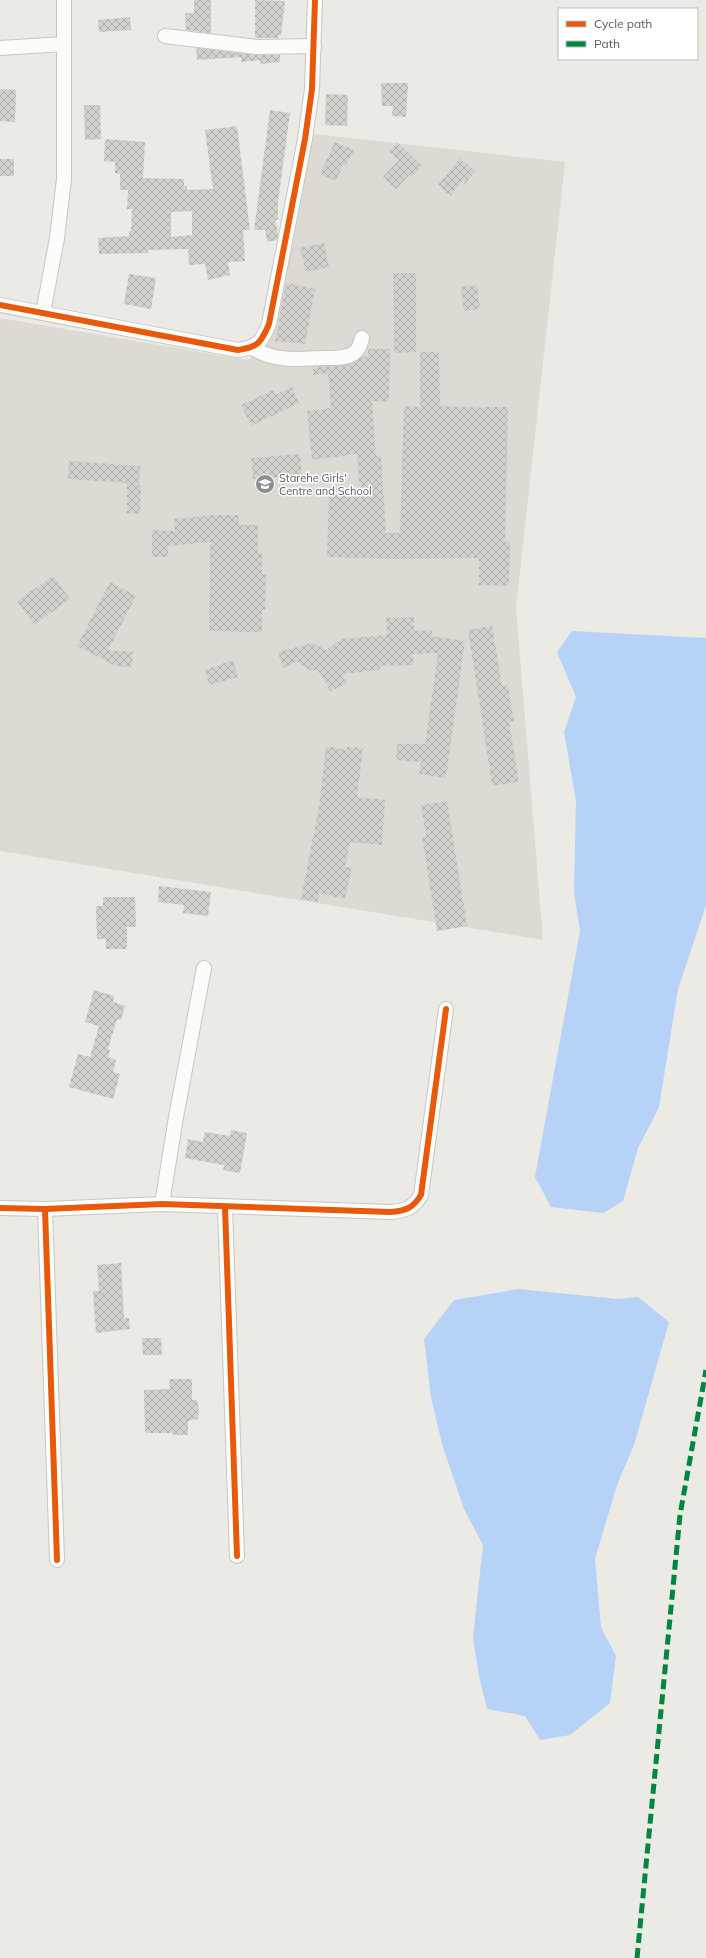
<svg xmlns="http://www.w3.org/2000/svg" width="706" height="1958" font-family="Mulish,sans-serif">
<defs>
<pattern id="building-cross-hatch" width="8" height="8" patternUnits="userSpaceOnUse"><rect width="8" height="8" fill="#d1d1cd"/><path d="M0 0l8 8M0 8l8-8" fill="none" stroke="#adadaa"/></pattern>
</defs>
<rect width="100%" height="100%" fill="#ebeae4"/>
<!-- education -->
<polygon fill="#dcdad2" points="314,134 565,162 516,608 543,940 0,851 0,318 248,360 269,343"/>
<!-- water -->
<g fill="#b6d2f7">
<polygon points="572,631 706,638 706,905 678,989 659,1107 638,1148 623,1201 603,1213 551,1207 535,1177 580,931 574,892 576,801 564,732 576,697 557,652"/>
<polygon points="518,1289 618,1299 638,1297 669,1322 634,1445 617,1485 595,1559 601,1627 616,1656 610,1703 570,1735 540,1740 525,1716 487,1709 479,1676 473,1638 483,1545 464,1509 442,1444 431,1397 424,1339 454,1300"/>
</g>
<!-- building -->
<g fill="url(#building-cross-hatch)" fill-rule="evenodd">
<polygon points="194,0 211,0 211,33 186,30 185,13 194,13"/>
<polygon points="255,0 285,1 281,35 278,35 278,38 255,38"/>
<polygon points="130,17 131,30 99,32 98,20"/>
<polygon points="196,48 256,55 280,55 280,62 260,64 260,60 241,62 241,57 197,60"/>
<polygon points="381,83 408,83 406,117 392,116 393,106 382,106"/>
<polygon points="0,89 16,90 15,122 0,121"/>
<polygon points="326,94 348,95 347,126 325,125"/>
<polygon points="84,105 100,105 101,139 85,140"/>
<polygon points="270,110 290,113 278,202 278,220 275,220 278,234 277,240 267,242 265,230 254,230"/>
<path d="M237,126L250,230H243L245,261L228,262L230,275L208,280L205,264L189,265L188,249L148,250V253L99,254L98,238L129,236V231H131L132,209H127L128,190H120V174L115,173V162L104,161L105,139L145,142L143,178L184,179V186H187V190L213,189L205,130ZM192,211V235L171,237V212Z"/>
<polygon points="335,142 354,150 346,166 343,165 336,181 320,174"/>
<polygon points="397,142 422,166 412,177 409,175 396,189 383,177 399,160 389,152"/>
<polygon points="460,158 475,171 465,184 462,181 451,196 438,185"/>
<rect x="0" y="159" width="14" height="17"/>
<polygon points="324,243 329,267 306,272 300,248"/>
<polygon points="393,273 416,273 416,352 394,353"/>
<polygon points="129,274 156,278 151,309 124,304"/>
<polygon points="286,283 315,289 305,344 275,341"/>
<polygon points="477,285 480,309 464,311 461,287"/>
<polygon points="368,349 390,349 389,402 372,401 376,456 381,456 386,533 400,533 404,406 420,407 420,352 439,352 440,406 484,408 484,407 508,407 505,542 510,542 509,586 479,585 479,558 392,559 327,557 329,494 360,495 357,454 312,460 307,411 331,408 328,373 313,375 313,367 350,364 362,357 368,356"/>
<polygon points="292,387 299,403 251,426 241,405 273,390 275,395"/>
<polygon points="300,454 302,475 253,479 251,458"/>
<polygon points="69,461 140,466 139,485 141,485 140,514 127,513 127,483 68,479"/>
<polygon points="216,515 239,515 239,525 258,525 258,553 262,553 262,574 266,574 265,610 262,610 262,632 209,631 210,542 168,546 168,557 152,557 152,530 175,531 174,519"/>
<polygon points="53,576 70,599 34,625 17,601"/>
<polygon points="110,582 136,596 108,650 133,652 132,667 116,666 77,646"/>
<polygon points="414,617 414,631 432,630 432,636 465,641 446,778 419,774 421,762 396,760 397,744 425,744 438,653 413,654 414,665 380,666 380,670 342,674 347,684 330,691 318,670 311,671 297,662 283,668 278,652 312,643 326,650 341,639 387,635 386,618"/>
<polygon points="492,626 502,686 508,685 514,721 509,722 519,782 497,785 492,784 468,630"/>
<polygon points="233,660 238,677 209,685 205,670"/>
<polygon points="326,746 347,750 347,747 363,748 357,797 385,800 382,845 350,842 345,867 352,868 345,899 319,893 318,902 301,899 319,807"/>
<polygon points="447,801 467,926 437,931 422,837 426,836 421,805"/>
<polygon points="159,886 211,892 208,916 183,913 184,905 158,902"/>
<polygon points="103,897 135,897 136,927 127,927 127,949 106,949 106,939 97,939 96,906 103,906"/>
<polygon points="94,990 114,996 113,1002 125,1006 121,1020 117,1019 108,1049 110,1050 108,1057 116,1060 113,1072 120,1074 113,1099 69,1087 78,1054 90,1057 99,1026 85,1022"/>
<polygon points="231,1130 247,1133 240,1173 223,1170 224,1165 185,1158 188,1139 203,1142 205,1132 230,1136"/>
<polygon points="121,1263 124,1318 129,1318 130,1329 96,1333 93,1291 99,1291 97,1265"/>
<polygon points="142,1338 161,1338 162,1355 143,1355"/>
<polygon points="169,1379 192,1379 192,1400 197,1400 199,1410 198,1419 188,1421 188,1435 173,1435 173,1433 145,1433 144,1390 170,1389"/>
</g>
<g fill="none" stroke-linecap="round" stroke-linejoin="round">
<defs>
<g id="minor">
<polyline points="165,36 257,47 314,46"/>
<polyline points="0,48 64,44"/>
<path d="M0,305L238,350C258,347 261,343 269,324L305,139L312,89L315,0"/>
<polyline points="43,313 57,238 64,179 64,0"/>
<path d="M253,348C274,362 299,359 323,358C332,358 342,359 351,355C358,352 360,345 362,338"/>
<polyline points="162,1204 176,1117 204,968"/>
<polyline points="225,1207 237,1556"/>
<path d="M0,1208L45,1209L162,1204L390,1212C406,1211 413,1208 421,1195L446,1009"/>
<polyline points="45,1209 57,1560"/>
</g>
</defs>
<!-- minor casing -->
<use href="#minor" stroke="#c7c6c6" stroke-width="16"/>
<!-- minor -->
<use href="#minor" stroke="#fcfcfb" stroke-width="14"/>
<!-- quiet -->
<polyline stroke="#00873e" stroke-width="5" stroke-dasharray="10 5" stroke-linecap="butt" points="637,1958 680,1515 706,1370"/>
<defs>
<g id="cycleway">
<path d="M0,305L238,350C258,347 261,343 269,324L305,139L312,89L315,0"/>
<polyline points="225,1207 237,1556"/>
<path d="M0,1208L45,1209L162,1204L390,1212C406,1211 413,1208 421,1195L446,1009"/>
<polyline points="45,1209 57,1560"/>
</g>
</defs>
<!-- cycleway casing -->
<use href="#cycleway" stroke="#fff" stroke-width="8"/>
<!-- cycleway -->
<use href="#cycleway" stroke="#e8590c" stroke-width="6"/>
</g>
<!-- icons -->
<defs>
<symbol id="school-disc" viewBox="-11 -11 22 22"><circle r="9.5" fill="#8d8e90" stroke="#fff"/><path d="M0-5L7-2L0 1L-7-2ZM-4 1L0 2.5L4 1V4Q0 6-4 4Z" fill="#fff"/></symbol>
</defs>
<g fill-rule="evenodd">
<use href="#school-disc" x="254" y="473" width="22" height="22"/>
</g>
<g text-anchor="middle" stroke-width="3" stroke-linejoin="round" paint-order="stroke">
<!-- poi labels -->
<g font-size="11" fill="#5a5c63" stroke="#fff" text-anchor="start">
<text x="279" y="482">Starehe Girls'<tspan x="279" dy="13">Centre and School</tspan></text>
</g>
</g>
<!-- legend -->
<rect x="558" y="8" width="140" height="52" fill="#ffffff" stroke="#bdbec1"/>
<rect x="566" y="21" width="20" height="6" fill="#e8590c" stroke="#bdbec1"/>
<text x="594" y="28" font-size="12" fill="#5a5c63">Cycle path</text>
<rect x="566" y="41" width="20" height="6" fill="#00873e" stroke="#bdbec1"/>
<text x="594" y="48" font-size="12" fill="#5a5c63">Path</text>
</svg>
